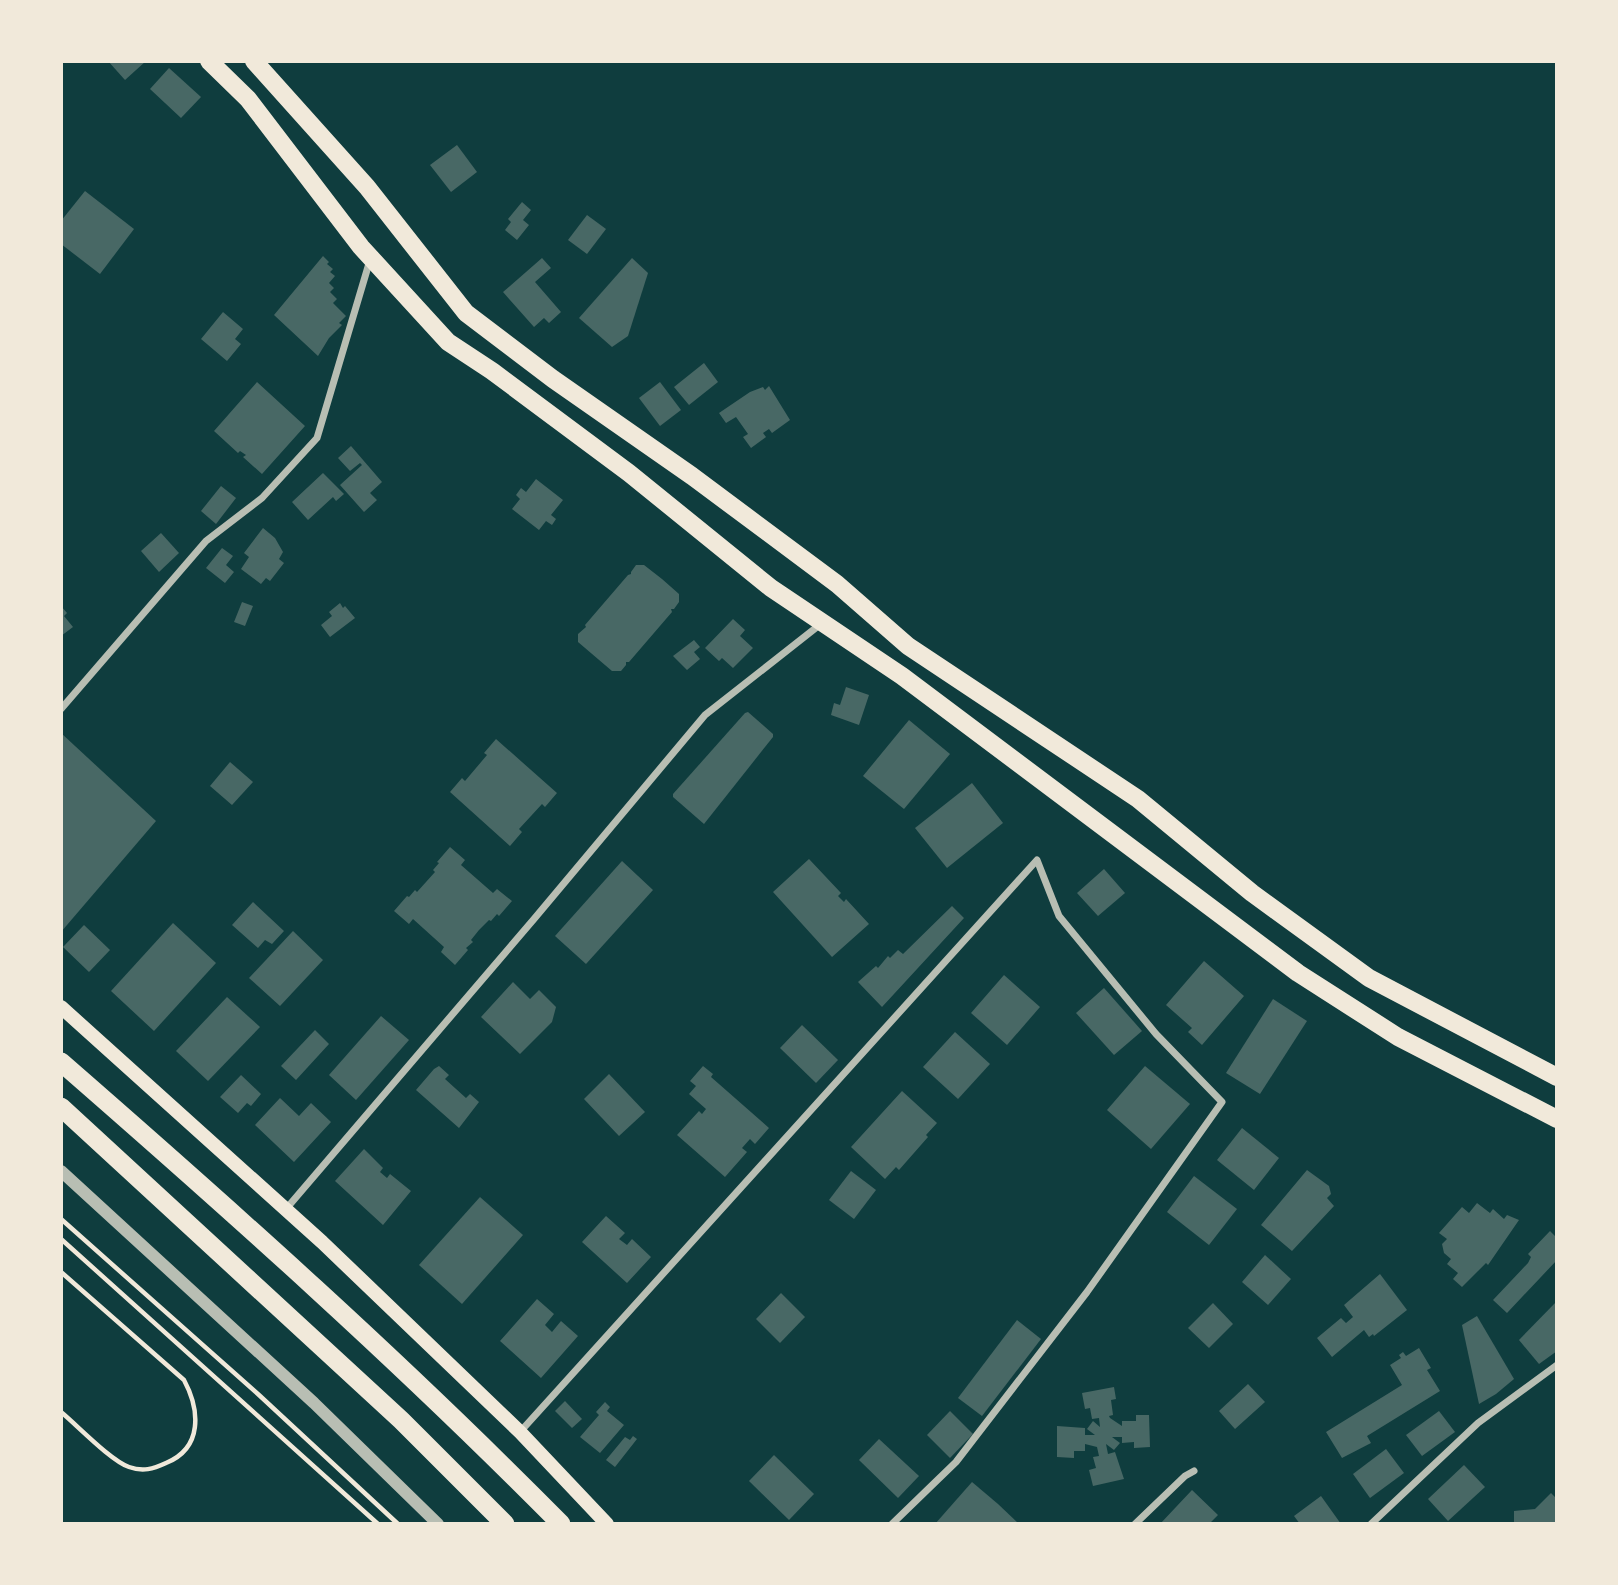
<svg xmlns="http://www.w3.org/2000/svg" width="1618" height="1585" font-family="Helvetica,sans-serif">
<rect width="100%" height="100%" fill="#0f3d3e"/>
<!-- building -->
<g fill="#486865">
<polygon points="108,61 146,61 125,80"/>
<polygon points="169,68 201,97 181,118 150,89"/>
<polygon points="457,145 477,172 451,192 430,165"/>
<polygon points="85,191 134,229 100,274 61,244 61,221"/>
<polygon points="522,202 531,210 523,220 529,225 517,240 505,230 511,222 508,219"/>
<polygon points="587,215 606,229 587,254 568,240"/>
<polygon points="323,256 329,262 327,264 333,269 330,272 335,276 329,283 334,288 330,292 337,299 333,303 346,316 339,323 342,325 329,338 318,356 274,315"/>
<polygon points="542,258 551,268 535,282 561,312 549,323 544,318 534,327 503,292"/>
<polygon points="632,258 648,273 628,336 612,347 579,318"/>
<polygon points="223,312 243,329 235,339 241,344 227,361 201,339"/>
<polygon points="704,363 718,382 689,405 674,387"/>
<polygon points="257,382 305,426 262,474 243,457 246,455 240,451 238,453 214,431"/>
<polygon points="660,382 681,410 660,426 639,398"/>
<polygon points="769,386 790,420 772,433 769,429 763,433 766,437 751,448 743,437 748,434 736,417 726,423 719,413 750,392 763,387 765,390"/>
<polygon points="351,446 382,482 370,493 377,500 364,512 340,485 362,465 360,463 350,471 338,458"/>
<polygon points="323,473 344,494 336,501 333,497 308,520 292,502"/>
<polygon points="536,479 563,500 551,515 556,519 552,525 546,521 539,530 512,509 520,499 516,495 521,488 526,492"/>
<polygon points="221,486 236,498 216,524 201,511"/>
<polygon points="263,528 275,538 283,552 279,559 284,563 270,581 266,578 261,584 241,569 249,557 244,553"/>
<polygon points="161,533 179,553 159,572 141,551"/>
<polygon points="222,548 233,556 226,565 234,572 225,583 206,568"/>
<polygon points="636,565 644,565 662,579 679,594 679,602 674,609 671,609 672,612 629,662 626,662 626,665 621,671 612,671 578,642 578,634 586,627 585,625 628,575 631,574 631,572"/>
<polygon points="242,602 253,606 245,626 234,622"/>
<polygon points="340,603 343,608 345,606 355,618 330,637 321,625 332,616 329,612"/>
<polygon points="61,606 67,613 64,616 73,627 61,636"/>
<polygon points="733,619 745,630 740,636 753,648 733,668 722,658 719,661 705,648"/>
<polygon points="694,640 700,647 694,652 700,659 687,670 673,656"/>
<polygon points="846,687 869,695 859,725 831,715 834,703 840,705"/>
<polygon points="748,712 773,734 773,737 704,824 673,797 673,794 745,713"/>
<polygon points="909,720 950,754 904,809 863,776"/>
<polygon points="61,733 156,821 61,932"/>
<polygon points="496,739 557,793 545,807 542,804 531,816 519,829 522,832 510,846 450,792 462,778 465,781 487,755 484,753"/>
<polygon points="230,762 253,782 232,805 210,786"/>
<polygon points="972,783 1003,823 947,868 915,828"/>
<polygon points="450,847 465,860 461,865 493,893 497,889 512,901 499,916 497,914 491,921 489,920 479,930 471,940 473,942 466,948 468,950 455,965 441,952 444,947 413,919 409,924 394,911 407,896 409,897 415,890 417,892 435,872 433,870 439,863 437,862"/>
<polygon points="809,859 841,893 838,896 844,902 846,899 869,924 832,957 773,892"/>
<polygon points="622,861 653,890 586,964 555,936"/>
<polygon points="1104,869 1125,893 1098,916 1077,893"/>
<polygon points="253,902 284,931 272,944 265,940 258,948 232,925"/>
<polygon points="952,906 964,918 882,1007 858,982 876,966 878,968 888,956 890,958 898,950 903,954"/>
<polygon points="173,923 216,963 154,1031 111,991"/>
<polygon points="84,925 110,950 89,972 63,947"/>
<polygon points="293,931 323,960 280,1006 249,978"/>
<polygon points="1204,961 1244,996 1202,1045 1188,1032 1192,1028 1166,1005"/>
<polygon points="1004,975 1040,1007 1007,1045 971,1013"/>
<polygon points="513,982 530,999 539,990 556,1007 552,1022 520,1054 481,1017"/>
<polygon points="1104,988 1142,1031 1114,1055 1076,1013"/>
<polygon points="227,997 260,1027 208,1081 176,1051"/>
<polygon points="1273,999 1307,1021 1260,1094 1226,1073"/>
<polygon points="381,1016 409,1040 356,1100 329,1075"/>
<polygon points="802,1025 838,1060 816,1083 780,1048"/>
<polygon points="315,1030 329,1044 296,1080 281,1066"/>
<polygon points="955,1032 990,1064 958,1099 923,1067"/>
<polygon points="439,1066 449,1075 445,1079 466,1098 470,1094 479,1102 459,1128 416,1090 434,1069"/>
<polygon points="703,1066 713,1074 711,1077 769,1128 755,1144 750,1139 742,1148 747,1152 725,1177 677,1135 699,1111 702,1114 706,1109 689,1094 696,1086 690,1081"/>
<polygon points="1145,1066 1190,1104 1151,1149 1107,1110"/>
<polygon points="609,1074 645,1112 619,1136 584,1099"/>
<polygon points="241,1075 261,1094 251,1106 247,1103 238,1113 220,1097"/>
<polygon points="902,1091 937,1123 926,1135 928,1137 899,1170 896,1167 885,1179 851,1147"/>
<polygon points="280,1098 299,1116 311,1103 331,1122 294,1162 255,1125"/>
<polygon points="1242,1128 1279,1158 1254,1190 1217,1160"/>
<polygon points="364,1149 383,1168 380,1172 387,1178 390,1174 411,1191 383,1225 335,1181"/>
<polygon points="1307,1170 1329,1186 1331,1194 1327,1198 1334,1206 1292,1251 1261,1225"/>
<polygon points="851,1171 876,1190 854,1219 829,1200"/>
<polygon points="1194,1176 1237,1209 1209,1245 1167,1212"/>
<polygon points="480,1197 523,1235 462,1304 419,1265"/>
<polygon points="1477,1203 1490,1213 1493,1209 1504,1219 1507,1215 1519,1220 1488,1265 1486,1263 1462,1287 1453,1279 1458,1273 1447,1264 1451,1259 1444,1253 1442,1244 1447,1239 1439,1233 1462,1207 1469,1213"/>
<polygon points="606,1216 625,1233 619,1239 627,1245 632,1239 651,1257 627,1283 582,1242"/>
<polygon points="1550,1231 1557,1238 1557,1260 1507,1313 1493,1300 1528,1263 1531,1257 1528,1254"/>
<polygon points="1265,1255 1291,1279 1268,1305 1242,1282"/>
<polygon points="1380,1274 1407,1310 1374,1336 1373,1334 1369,1337 1364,1330 1332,1357 1317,1338 1341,1318 1346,1323 1353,1317 1344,1305"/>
<polygon points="781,1293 805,1317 780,1343 756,1319"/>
<polygon points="537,1299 554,1314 545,1325 552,1332 561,1321 578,1336 541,1378 500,1341"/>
<polygon points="1557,1301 1557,1351 1539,1364 1519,1340"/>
<polygon points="1213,1303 1233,1324 1209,1348 1188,1328"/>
<polygon points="1477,1316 1514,1379 1496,1394 1479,1404 1462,1325"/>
<polygon points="1017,1320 1041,1339 982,1416 958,1398"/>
<polygon points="1419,1348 1431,1368 1427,1370 1440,1391 1367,1436 1371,1443 1342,1458 1326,1432 1402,1385 1390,1365 1401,1358 1399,1355 1403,1352 1406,1356"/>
<polygon points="1248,1384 1265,1402 1235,1429 1219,1411"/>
<polygon points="1114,1387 1116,1399 1111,1400 1113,1415 1109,1416 1110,1418 1122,1426 1122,1421 1136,1421 1136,1415 1149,1415 1150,1447 1134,1448 1134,1442 1122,1443 1122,1437 1112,1437 1120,1443 1114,1450 1106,1444 1108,1454 1115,1452 1124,1479 1093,1486 1089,1470 1096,1468 1093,1457 1099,1456 1097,1447 1085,1444 1085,1451 1074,1451 1074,1458 1057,1457 1057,1426 1085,1428 1085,1435 1095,1435 1087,1429 1093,1421 1100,1427 1099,1418 1092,1419 1090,1408 1085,1409 1082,1393"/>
<polygon points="565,1401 582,1419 572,1428 555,1411"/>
<polygon points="605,1402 610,1407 607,1411 624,1425 600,1453 580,1437 599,1415 596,1412"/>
<polygon points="950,1411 973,1434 950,1458 927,1435"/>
<polygon points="1439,1411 1455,1432 1422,1456 1406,1435"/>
<polygon points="633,1436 637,1439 615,1467 606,1460 625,1437 630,1440"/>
<polygon points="879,1439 919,1476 898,1498 859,1460"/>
<polygon points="1386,1449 1404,1473 1370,1498 1353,1474"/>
<polygon points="774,1455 814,1494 789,1520 749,1481"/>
<polygon points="1464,1465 1485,1487 1448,1521 1428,1499"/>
<polygon points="972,1482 998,1504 1019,1524 935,1524"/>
<polygon points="1192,1490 1218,1515 1211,1522 1214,1524 1160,1524"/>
<polygon points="1551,1493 1557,1499 1557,1524 1514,1524 1514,1511 1535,1509"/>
<polygon points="1321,1496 1341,1524 1300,1524 1294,1516"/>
</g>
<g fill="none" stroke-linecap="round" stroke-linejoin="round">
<!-- path -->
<g stroke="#f1e9da" stroke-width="4.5">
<polyline points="61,1219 259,1395 398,1524"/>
<polyline points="61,1239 378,1524"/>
<path d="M61,1272L184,1380C200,1410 203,1448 166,1463C153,1469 143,1472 129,1467C110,1460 78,1426 61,1412"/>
</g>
<!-- minor -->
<g stroke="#b8beb3" stroke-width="7">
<polyline points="61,709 206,541 262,498 317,438 370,260"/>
<polyline points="286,1209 534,919 705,715 822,623"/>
<polyline points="520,1432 1037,860 1059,916 1156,1034 1222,1102 1087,1292 956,1462 892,1524"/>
<polyline points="1135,1524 1185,1476 1194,1471"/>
<polyline points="1371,1524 1478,1423 1557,1365"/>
</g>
<!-- tertiary -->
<polyline stroke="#b8beb3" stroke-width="12" points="61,1171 314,1403 438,1524"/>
<!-- secondary -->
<polyline stroke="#f1e9da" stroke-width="14" points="61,1007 322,1242 520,1432 607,1524"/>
<!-- primary -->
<g stroke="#f1e9da" stroke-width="18">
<polyline points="209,61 248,99 361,247 448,342 492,371 629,473 771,588 902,676 1298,973 1398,1037 1557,1119"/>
<polyline points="254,61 367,187 466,313 553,379 692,476 837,584 908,646 1138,799 1252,893 1369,978 1557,1077"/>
</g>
<!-- trunk -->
<g stroke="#f1e9da" stroke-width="19">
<path d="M61,1062C232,1211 401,1362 561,1524"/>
<polyline points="61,1107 401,1420 505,1524"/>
</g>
</g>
<!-- border -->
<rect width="1618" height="1585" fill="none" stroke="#f1e9da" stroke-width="126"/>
</svg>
